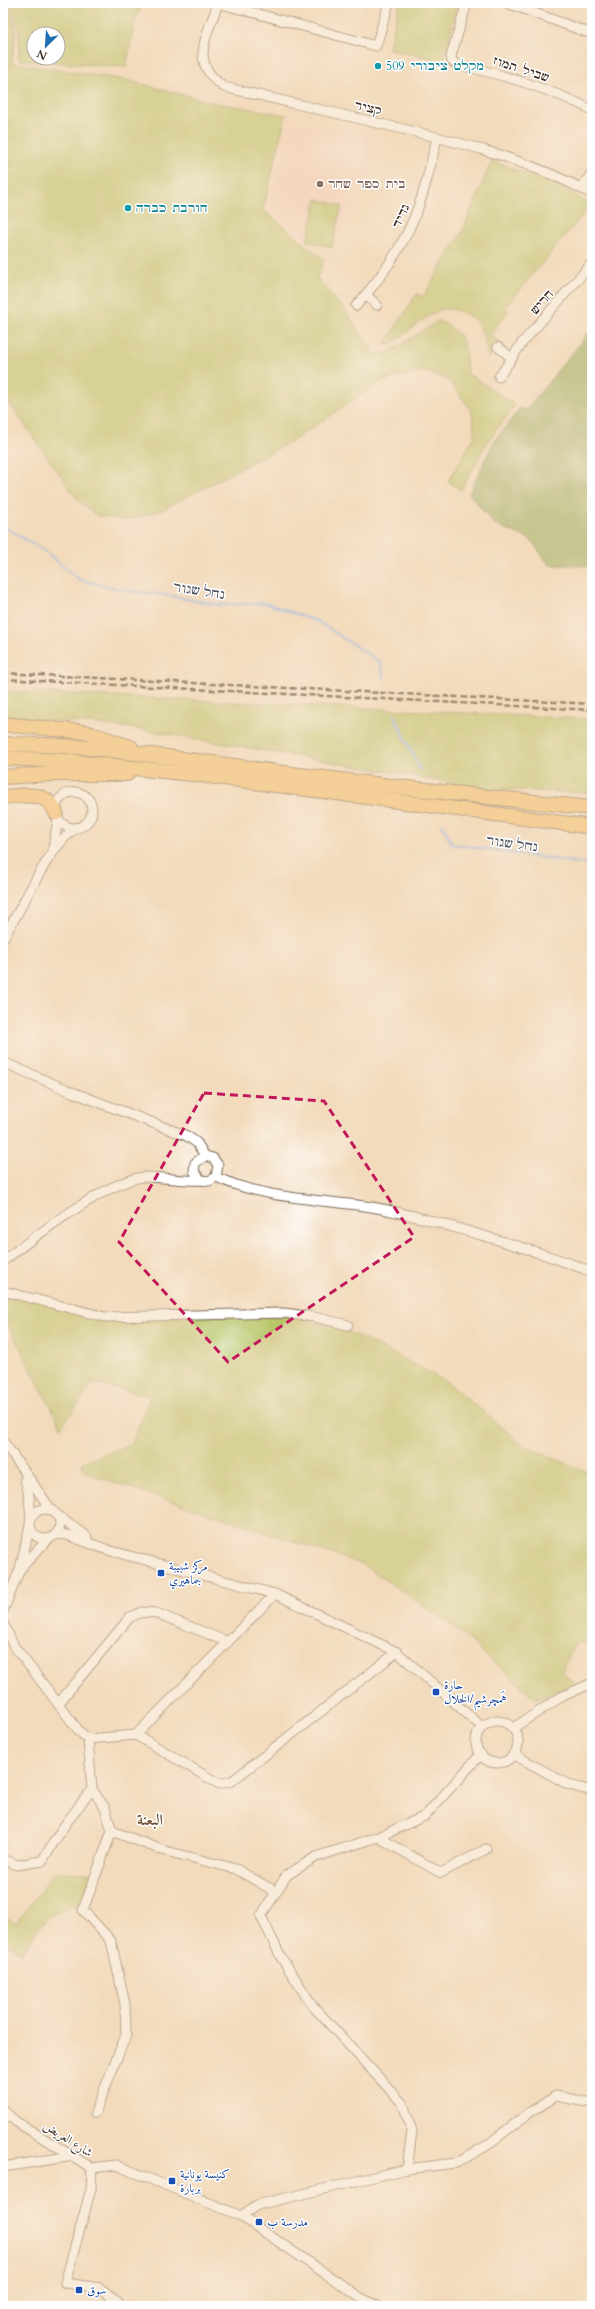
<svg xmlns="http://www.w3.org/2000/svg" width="595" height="2309" font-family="Cardo,Amiri,'Frank Ruhl Libre',serif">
<rect width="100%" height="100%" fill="#fff"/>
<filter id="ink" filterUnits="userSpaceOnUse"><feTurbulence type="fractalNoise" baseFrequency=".025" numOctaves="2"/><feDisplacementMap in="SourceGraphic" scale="8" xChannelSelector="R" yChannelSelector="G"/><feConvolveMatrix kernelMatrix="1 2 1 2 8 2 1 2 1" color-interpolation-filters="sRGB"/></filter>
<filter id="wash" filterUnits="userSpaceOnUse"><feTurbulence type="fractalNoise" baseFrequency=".012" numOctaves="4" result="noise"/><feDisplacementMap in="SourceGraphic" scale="16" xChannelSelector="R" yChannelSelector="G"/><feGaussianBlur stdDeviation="0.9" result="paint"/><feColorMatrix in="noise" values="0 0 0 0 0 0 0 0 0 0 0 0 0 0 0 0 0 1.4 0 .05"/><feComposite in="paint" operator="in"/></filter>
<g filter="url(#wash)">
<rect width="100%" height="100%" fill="#f2dabb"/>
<!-- built -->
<polygon fill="#f4d3c0" points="289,118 381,135 377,156 366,191 347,227 339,225 333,249 306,242 266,209"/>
<!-- green -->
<g fill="#b8c567" stroke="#7a7842" fill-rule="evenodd">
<path d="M3,3H8L16,30L12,63L126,80L211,102L286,115L263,210L324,260L317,278L344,309L374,354L388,353L438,321C465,331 466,347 467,373L515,405L485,446L461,490L448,481L475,436L472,412L449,380L423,371L381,381L294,440L162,510L127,520L97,516L78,500L3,394Z"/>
<path d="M13,3H143L136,17L126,67L19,60V29L12,10ZM34,34H58V58H34Z"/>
<polygon points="399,3 457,3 444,61 389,49"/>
<path d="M492,161L560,186L591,205L505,307L509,311L490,334L500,343L488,358C485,336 480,315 455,310C449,309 442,308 437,311C422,319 408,332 395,341L390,345L385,343L417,294L423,297L462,232Z"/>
<polygon points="317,199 342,206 332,247 307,241"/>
<polygon points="3,691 592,719 592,793 488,789 138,729 88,723 3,718"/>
<polygon points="3,1292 116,1317 286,1316 337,1327 377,1345 447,1382 525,1446 592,1474 592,1645 576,1642 562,1671 575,1684 536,1699 452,1625 362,1564 86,1473 81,1463 132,1444 150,1396 94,1383 61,1427 3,1315"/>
<polygon points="55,1872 92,1873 80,1905 51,1915 40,1926 22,1953 3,1941 3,1917 16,1923"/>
</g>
<!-- forest -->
<polygon fill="#92aa5c" stroke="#666a3d" points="588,333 592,335 592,566 549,565 530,539 495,525 469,494 493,443 520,408 526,410"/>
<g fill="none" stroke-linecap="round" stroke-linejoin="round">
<!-- stream -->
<g stroke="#82b1ed" stroke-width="2.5">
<polyline points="3,526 46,552 80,580 128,591 160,594 219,605 265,603 317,621 380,662 384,677"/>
<polyline points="394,715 420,770"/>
<polyline points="442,824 452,844 592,865"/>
</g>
</g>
</g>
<g filter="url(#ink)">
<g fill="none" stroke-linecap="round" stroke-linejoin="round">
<defs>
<g id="minor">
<path d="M218,3C207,38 188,62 224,87C274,99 323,110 373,122C447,139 525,157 592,194"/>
<polyline points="218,3 376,46 389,3"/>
<path d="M467,3L451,56L452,61L456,64C503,75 549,88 592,110"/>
<polyline points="507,3 592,34"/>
<polyline points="581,188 592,173"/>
<polyline points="366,295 377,305"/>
<path d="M356,306C383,276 406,243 419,205C427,183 432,160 437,137"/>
<polyline points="498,347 512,358"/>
<polyline points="499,377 522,343 592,263"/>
<circle cx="74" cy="810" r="18"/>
<polyline points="53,849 58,819"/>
<path d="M3,938C23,908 47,847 76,828"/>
<polyline points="3,1062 72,1092 187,1136 197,1143 205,1156 213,1158 218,1165 216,1177 209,1181 201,1180 194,1171 195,1163 205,1156"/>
<path d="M216,1177C266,1200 323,1199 377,1208C411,1214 443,1224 477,1234C516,1245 554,1257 592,1272"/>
<path d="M3,1261C33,1238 107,1181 143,1177C163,1176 181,1182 201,1180"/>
<polyline points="3,1291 105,1317 284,1313 314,1317 348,1325"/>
<polyline points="3,1441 52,1511"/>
<polyline points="25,1479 29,1496 31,1520"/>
<circle cx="45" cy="1524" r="15"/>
<polyline points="58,1516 87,1537"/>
<polyline points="56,1534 67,1535 111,1551 275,1594 397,1652 482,1727"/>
<polyline points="21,1568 49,1538"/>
<polyline points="3,1611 20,1569 30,1525"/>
<polyline points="3,1623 14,1646 79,1731 88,1739 92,1789 64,1826 42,1861 17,1865 3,1859"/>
<polyline points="58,1704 130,1617 142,1612 156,1613 228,1642"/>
<circle cx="497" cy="1742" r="21"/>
<polyline points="513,1728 561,1697 592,1683"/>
<polyline points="136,1735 275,1594"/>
<polyline points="88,1739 136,1735 219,1784 232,1781 397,1652"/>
<polyline points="513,1754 569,1785 592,1791"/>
<polyline points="92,1789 105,1808 112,1831 83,1910 111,1941 125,2004 126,2035 95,2113"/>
<polyline points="112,1831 162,1850 236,1869 276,1892 261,1916 281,1957 312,2005 403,2104 412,2131 407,2169"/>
<polyline points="378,1837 441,1873 486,1849"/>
<polyline points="276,1892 287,1875 316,1857 378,1837 425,1816 481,1754"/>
<polyline points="3,2110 15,2121 92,2168 116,2165 241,2216 361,2298 378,2306"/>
<polyline points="3,2167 73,2156"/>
<polyline points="92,2168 91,2189 65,2283 100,2288 118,2302 120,2306"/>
<polyline points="241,2216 257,2205 407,2169 456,2163 486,2146 529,2113 556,2096 592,2103"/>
</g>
<g id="trunk">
<polyline points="3,724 85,732 131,747"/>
<path d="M3,744C95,744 186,760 277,772C382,786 487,797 592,808"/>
<polyline points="3,758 65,761 193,774 592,827"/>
<polyline points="3,777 51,774 127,774"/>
<path d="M3,797C25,796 46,789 56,813"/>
</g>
</defs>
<!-- minor casing -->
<use href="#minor" stroke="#7b6855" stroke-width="11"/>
<!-- trunk casing -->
<use href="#trunk" stroke="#7b6855" stroke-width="16"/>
<!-- minor -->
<use href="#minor" stroke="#fff" stroke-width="9"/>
<!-- trunk -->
<use href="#trunk" stroke="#f5c16b" stroke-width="14"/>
<!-- rail -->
<g stroke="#3b2a1e" stroke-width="2.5" stroke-dasharray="6 3" stroke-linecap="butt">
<polyline points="3,673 592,704"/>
<polyline points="3,679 592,710"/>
</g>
</g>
</g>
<!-- marked area -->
<path d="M0 0H595V2309H0ZM204,1093L324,1101L414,1237L228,1362L119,1242Z" fill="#f2dabb" fill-opacity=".55" fill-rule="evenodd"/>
<path fill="none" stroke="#c2185b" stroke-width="3" stroke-dasharray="8 5" stroke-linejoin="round" d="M204,1093L324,1101L414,1237L228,1362L119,1242Z"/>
<!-- markers -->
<g fill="#0f9aa8" stroke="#fff" stroke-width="1.5">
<circle cx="378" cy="66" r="4"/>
<circle cx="128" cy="208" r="4"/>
</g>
<circle fill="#8d6e63" stroke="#fff" stroke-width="1.5" cx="320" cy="184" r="4"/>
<g fill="#1a4fb4" stroke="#fff" stroke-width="1.5">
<rect x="157" y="1569" width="8" height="8" rx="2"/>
<rect x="432" y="1688" width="8" height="8" rx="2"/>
<rect x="168" y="2177" width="8" height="8" rx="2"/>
<rect x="255" y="2218" width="8" height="8" rx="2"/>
<rect x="75" y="2286" width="8" height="8" rx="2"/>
</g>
<g text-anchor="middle" stroke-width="3" stroke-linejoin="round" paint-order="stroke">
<!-- culture labels -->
<g font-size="12" fill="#0d838f" stroke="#fff" text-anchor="start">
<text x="386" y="70">מקלט ציבורי 509</text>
<text x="136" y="212">חורבת כברה</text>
</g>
<!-- street labels -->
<g font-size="12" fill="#3b2a1e" stroke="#fff">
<text transform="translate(521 69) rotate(18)" y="4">שביל תמוז</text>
<text transform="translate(368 108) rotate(13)" y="4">קציר</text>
<text transform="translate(401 216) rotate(-66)" y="4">גדיד</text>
<text transform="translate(542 302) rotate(-49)" y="4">חריש</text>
<text transform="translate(68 2139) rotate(32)" y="4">شارع العريض</text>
</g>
<!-- education labels -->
<g font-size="12" fill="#785e54" stroke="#fff" text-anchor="start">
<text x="328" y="188">בית ספר שחר</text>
</g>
<!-- transit labels -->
<g font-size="12" fill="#164399" stroke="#fff" text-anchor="start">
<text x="169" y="1570">مركز شبيبة<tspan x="169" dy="14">جماهيري</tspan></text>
<text x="444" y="1689">حارة<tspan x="444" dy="14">هَمچرشيم/الخلال</tspan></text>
<text x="180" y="2178">كنيسة يونانية<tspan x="180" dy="14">بربارة</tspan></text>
<text x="267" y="2226">مدرسة ب</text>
<text x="87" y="2294">سوق</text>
</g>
<!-- water labels -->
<g font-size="13" font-style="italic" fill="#545966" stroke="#fff">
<text transform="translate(199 590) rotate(9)" y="5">נחל שגור</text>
<text transform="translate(512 843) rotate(8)" y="5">נחל שגור</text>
</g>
<!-- district labels -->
<g font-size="16" font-weight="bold" fill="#735135" stroke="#fff">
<text x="150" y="1825">البعنة</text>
</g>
</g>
<!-- margin -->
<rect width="595" height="2309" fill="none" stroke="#fff" stroke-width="16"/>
<!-- north arrow -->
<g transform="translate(46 46) rotate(205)"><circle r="19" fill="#ffffff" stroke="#b1aaa5"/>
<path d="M0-3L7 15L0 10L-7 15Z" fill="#1f6fb2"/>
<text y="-6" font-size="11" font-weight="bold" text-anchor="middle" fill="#3b2a1e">N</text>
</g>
</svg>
